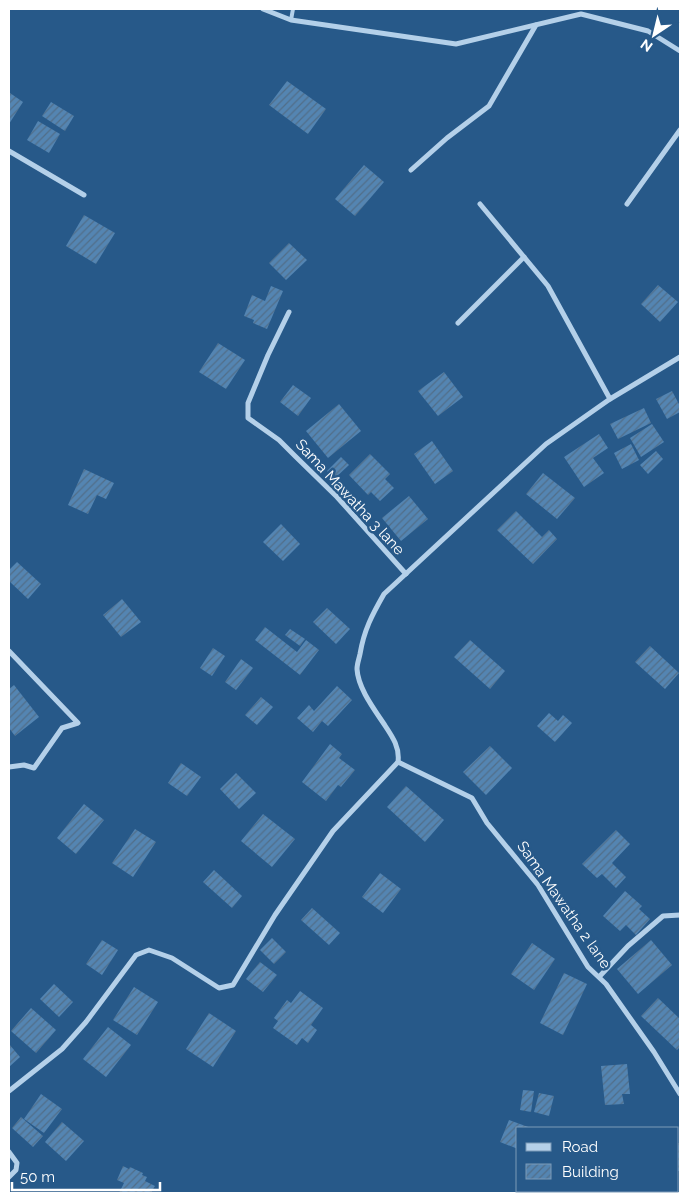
<svg xmlns="http://www.w3.org/2000/svg" width="689" height="1202" font-family="Raleway,sans-serif">
<defs>
<pattern id="building-hatch" width="6" height="6" patternUnits="userSpaceOnUse" patternTransform="scale(1.25)"><rect width="6" height="6" fill="#5485b2"/><path d="M-1 1l2-2M0 6l6-6M5 7l2-2" fill="none" stroke="#516e89"/></pattern>
</defs>
<rect width="100%" height="100%" fill="#275989"/>
<!-- building -->
<g fill="url(#building-hatch)">
<polygon points="287,81 326,109 308,134 269,105"/>
<polygon points="10,93 23,102 9,124 9,95"/>
<polygon points="51,102 74,116 65,131 42,116"/>
<polygon points="38,121 60,134 49,153 27,140"/>
<polygon points="364,165 384,182 355,216 335,199"/>
<polygon points="84,215 115,233 96,264 66,246"/>
<polygon points="289,243 307,260 286,280 269,263"/>
<polygon points="658,285 678,302 660,322 641,304"/>
<polygon points="271,286 283,291 267,329 253,323 254,320 244,316 252,295 265,301"/>
<polygon points="218,343 245,360 226,389 199,372"/>
<polygon points="444,372 463,397 438,416 418,391"/>
<polygon points="293,385 311,398 298,416 280,402"/>
<polygon points="672,391 680,406 680,412 667,419 656,399"/>
<polygon points="339,404 361,431 328,458 306,431"/>
<polygon points="644,408 651,423 618,439 610,424"/>
<polygon points="652,424 664,442 641,457 630,438"/>
<polygon points="599,434 608,448 593,458 604,473 584,487 564,457"/>
<polygon points="432,441 453,471 435,484 414,454"/>
<polygon points="631,444 639,460 622,469 614,453"/>
<polygon points="656,451 663,459 648,474 640,465"/>
<polygon points="370,454 390,474 385,479 394,488 380,501 371,492 368,495 349,475"/>
<polygon points="341,457 349,465 334,479 327,471"/>
<polygon points="84,469 114,483 106,499 97,495 88,514 68,505"/>
<polygon points="543,473 575,498 557,519 526,494"/>
<polygon points="409,496 428,519 401,541 382,518"/>
<polygon points="516,511 542,537 549,530 557,539 533,564 497,530"/>
<polygon points="281,524 300,544 283,561 263,542"/>
<polygon points="17,562 41,584 28,599 9,581 9,570"/>
<polygon points="122,599 141,622 121,637 103,615"/>
<polygon points="327,608 350,629 336,644 313,622"/>
<polygon points="265,627 297,652 306,640 319,650 300,675 255,640"/>
<polygon points="290,629 305,639 300,646 285,635"/>
<polygon points="470,640 505,671 490,689 454,657"/>
<polygon points="650,646 679,673 665,689 635,662"/>
<polygon points="213,648 225,656 212,676 200,668"/>
<polygon points="241,659 253,668 236,690 225,682"/>
<polygon points="14,685 39,717 15,736 9,728 9,689"/>
<polygon points="337,686 352,700 328,726 322,721 313,732 297,718 309,705 314,711"/>
<polygon points="261,697 273,707 257,725 245,715"/>
<polygon points="549,713 558,721 563,715 572,723 555,742 537,726"/>
<polygon points="330,744 342,754 339,758 355,770 341,787 338,785 326,801 302,782"/>
<polygon points="490,746 512,768 486,795 463,772"/>
<polygon points="181,763 201,777 187,796 168,783"/>
<polygon points="236,773 256,793 239,809 220,789"/>
<polygon points="406,786 444,820 425,842 387,807"/>
<polygon points="84,804 104,820 76,854 57,838"/>
<polygon points="263,814 295,839 272,867 241,841"/>
<polygon points="135,829 156,842 133,877 112,863"/>
<polygon points="616,830 630,844 612,863 626,877 616,888 602,874 597,878 582,864"/>
<polygon points="214,870 242,896 232,908 203,882"/>
<polygon points="380,873 401,889 383,913 362,897"/>
<polygon points="625,891 642,906 639,909 650,919 636,935 626,925 620,931 603,916"/>
<polygon points="312,908 340,933 329,945 301,920"/>
<polygon points="272,938 286,952 274,964 260,950"/>
<polygon points="102,940 118,950 102,975 86,964"/>
<polygon points="651,940 672,965 638,994 617,969"/>
<polygon points="532,943 555,959 534,990 511,974"/>
<polygon points="260,962 277,975 263,992 246,979"/>
<polygon points="564,973 587,984 563,1035 540,1023"/>
<polygon points="54,984 73,1002 59,1017 40,999"/>
<polygon points="134,987 158,1002 137,1035 113,1020"/>
<polygon points="300,991 323,1008 311,1025 317,1030 308,1043 302,1038 297,1045 273,1028 278,1021 274,1018 287,1000 291,1003"/>
<polygon points="658,998 680,1019 680,1047 677,1050 641,1016"/>
<polygon points="31,1008 56,1030 36,1053 11,1031"/>
<polygon points="209,1013 236,1031 213,1067 186,1049"/>
<polygon points="108,1027 131,1045 106,1077 83,1059"/>
<polygon points="9,1044 20,1057 9,1067"/>
<polygon points="627,1064 630,1094 622,1094 624,1104 605,1105 601,1066"/>
<polygon points="523,1090 534,1091 531,1112 520,1110"/>
<polygon points="539,1093 554,1096 549,1116 534,1112"/>
<polygon points="41,1094 62,1109 44,1133 24,1119"/>
<polygon points="21,1117 43,1136 33,1147 12,1128"/>
<polygon points="509,1120 531,1128 518,1128 518,1149 500,1142"/>
<polygon points="62,1122 84,1141 66,1161 45,1142"/>
<rect x="678" y="1143" width="2" height="28"/>
<polygon points="123,1166 129,1169 130,1167 143,1173 142,1175 147,1177 145,1181 155,1186 151,1193 119,1193 124,1183 117,1180"/>
</g>
<g fill="none" stroke-linecap="round" stroke-linejoin="round">
<!-- lane -->
<polyline stroke="#b4d0e9" stroke-width="4" points="291,20 293,9"/>
<!-- street -->
<g stroke="#b4d0e9" stroke-width="5">
<polyline points="263,9 291,20 456,44 581,14 648,31 680,51"/>
<polyline points="9,151 84,195"/>
<polyline points="411,170 447,138 489,106 536,25"/>
<polyline points="480,204 548,286 610,399"/>
<polyline points="627,204 680,130"/>
<polyline points="289,312 268,355 248,403 248,418 279,440 295,456 337,497 406,574"/>
<polyline points="458,323 524,257"/>
<polyline points="9,651 78,723 62,728 34,768 24,765 9,767"/>
<polyline points="398,762 472,798 487,823 538,885 588,967 606,984 654,1052 680,1094"/>
<polyline points="599,977 628,946 663,916 680,915"/>
<path d="M9,1091L62,1049L86,1022L136,955L149,950L172,958L219,988L233,985L275,915L333,831L398,762C400,747 392,736 384,724C374,709 358,688 357,669C357,664 359,659 360,654C364,630 372,615 384,594L546,444L610,399L680,357"/>
<polyline points="9,1152 17,1163 16,1170 9,1177"/>
</g>
</g>
<g text-anchor="middle" stroke-width="5" stroke-linejoin="round" paint-order="stroke">
<!-- street labels -->
<g font-size="15" fill="#fff" stroke="#275989">
<text transform="translate(350 497) rotate(47)" y="5">Sama Mawatha 3 lane</text>
<text transform="translate(564 905) rotate(55)" y="5">Sama Mawatha 2 lane</text>
</g>
</g>
<!-- border -->
<rect width="689" height="1202" fill="none" stroke="#ffffff" stroke-width="20"/>
<!-- legend -->
<rect x="516" y="1127" width="162" height="65" fill="#275989" stroke="#7d9bb8"/>
<rect x="526" y="1143" width="25" height="8" fill="#b4d0e9" stroke="#7d9bb8"/>
<text x="562" y="1152" font-size="15" fill="#ffffff">Road</text>
<rect x="526" y="1164" width="25" height="15" fill="url(#building-hatch)" stroke="#7d9bb8"/>
<text x="562" y="1177" font-size="15" fill="#ffffff">Building</text>
<!-- north arrow -->
<g transform="translate(654 35) rotate(215)" stroke="#275989" stroke-width="4" paint-order="stroke">
<path d="M0-4L9 19L0 12L-9 19Z" fill="#ffffff"/>
<text y="-8" font-size="14" font-weight="bold" text-anchor="middle" fill="#ffffff">N</text>
</g>
<!-- scale -->
<path d="M12 1182v8h148v-8" fill="none" stroke="#ffffff" stroke-width="2.5"/>
<text x="20" y="1182" font-size="15" fill="#ffffff" stroke="#275989" stroke-width="4" paint-order="stroke">50 m</text>
</svg>
